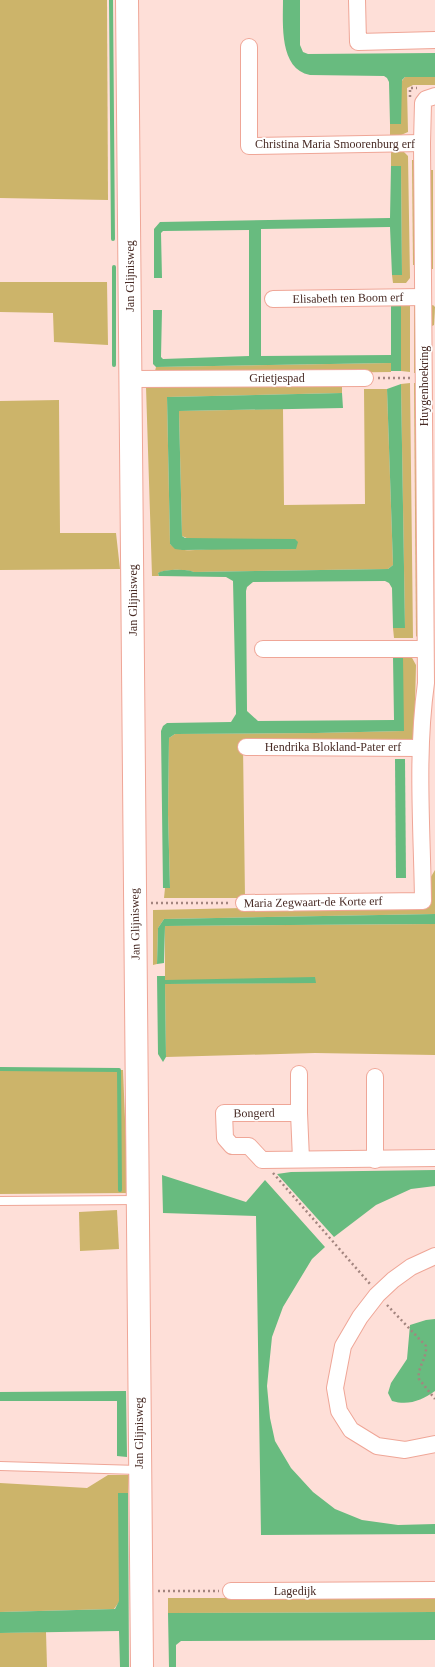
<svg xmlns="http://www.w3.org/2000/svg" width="435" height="1667" font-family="Georgia,serif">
<rect width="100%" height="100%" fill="#fedfd8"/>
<!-- green -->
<g fill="#ccb46a">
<polygon points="0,0 107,0 108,200 0,198"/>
<polygon points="405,77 435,77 435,85 413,85 407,88 408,132 401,135 390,135 390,124 401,123 401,82"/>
<polygon points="403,151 408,156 410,278 406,283 393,283 392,275 402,275 401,166 391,166 391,152"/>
<polygon points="412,160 416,160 417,265 413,265"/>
<polygon points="429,170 433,170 433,269 430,269"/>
<polygon points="0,282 107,282 108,345 54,342 53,313 0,312"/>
<polygon points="392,300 410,304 410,372 401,371 401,307 391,306"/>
<polygon points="433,305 435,307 434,325 430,327 430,306"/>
<rect x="414" y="306" width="4" height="67"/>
<polygon points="391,363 391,372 154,375 156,367"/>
<path d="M342,383V393L167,397L170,544C181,554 198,549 212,549L182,536L179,411L283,409L284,505L365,504L364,389H387L393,565L388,569L194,572C185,569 167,569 158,573L159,576H152L146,387Z"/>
<polygon points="410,383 413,638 394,638 393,628 405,628 401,384"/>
<polygon points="414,383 418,383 420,632 416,637"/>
<polygon points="59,400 60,533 116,533 120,569 0,570 0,401"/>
<polygon points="411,656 416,665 414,742 243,745 245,898 164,898 165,888 170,887 168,814 169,738 175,734 316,733 403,731 403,657"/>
<polygon points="435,870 435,914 164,919 158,928 157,964 153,965 153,910 428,904 429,880"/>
<polygon points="435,924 435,1055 315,1053 166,1057 165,984 296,983 165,980 165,926"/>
<polygon points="0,1070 123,1070 128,1193 0,1194"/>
<polygon points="117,1210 119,1249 80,1251 79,1212"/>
<polygon points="108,1475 129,1475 128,1493 119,1493 119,1602 114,1609 0,1612 0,1483 87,1488"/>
<polygon points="168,1598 435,1598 435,1612 168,1613"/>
<polygon points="46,1632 47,1667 0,1667 0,1633"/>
</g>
<!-- water -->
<g fill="#68bb7f">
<path d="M283,0H300V45L303,52L308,54L435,53V77H405L402,80L401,124H390L389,82L387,78L384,76L310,75C279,69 283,24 283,0Z"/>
<polygon points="391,166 401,166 402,275 392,275 390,227 261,229 261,356 391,355 391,306 401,306 401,371 391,371 391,363 156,367 153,364 153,310 162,310 161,357 163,359 249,356 249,230 163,231 161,233 162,278 154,278 154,229 160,222 390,218"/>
<path d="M401,384L405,628H393L392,588L389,583L385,581L253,582L247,587L246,591L247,711L258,721L394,720L393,657H403L404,731L316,733L175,734L169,738L168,814L170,888H163L161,731L163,726L167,723L231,722L236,714L233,581L226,577L159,576L158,573C164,569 187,569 194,572L388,569L393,565L387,389Z"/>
<polygon points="342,393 343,408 179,411 182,536 185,538 295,539 298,542 296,549 182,550 175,549 170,544 167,397"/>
<polygon points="395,759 405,759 406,878 396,878"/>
<polygon points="435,914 435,924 165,926 164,963 157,964 158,928 164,919"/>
<polygon points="157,976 165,976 165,980 315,977 316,983 165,984 166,1057 163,1062 158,1054"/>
<polygon points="435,1170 435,1186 411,1189 376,1205 334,1237 277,1174 291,1172"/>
<polygon points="162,1175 246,1202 265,1180 325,1247 312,1259 283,1307 272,1337 267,1386 270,1418 275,1441 291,1468 313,1492 335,1509 362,1520 398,1525 435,1524 435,1534 261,1535 256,1216 163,1213"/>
<path d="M435,1319V1391C422,1400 409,1406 392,1401L388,1393L391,1383L407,1359L410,1325L426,1320Z"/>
<polygon points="126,1391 127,1457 117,1456 117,1401 0,1401 0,1392"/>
<polygon points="118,1493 128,1493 129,1667 120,1667 119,1631 0,1633 0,1612 115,1609 119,1601"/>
<polygon points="435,1612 435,1640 181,1641 176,1645 176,1667 169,1667 168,1613"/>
</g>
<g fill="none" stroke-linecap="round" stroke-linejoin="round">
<!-- stream -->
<g stroke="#68bb7f" stroke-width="4">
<polyline points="111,0 113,239"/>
<polyline points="114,267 114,365"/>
<polyline points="0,1069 119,1070 120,1190"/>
</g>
<defs>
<g id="lane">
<polyline points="0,1201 137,1200"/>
<polyline points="0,1466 139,1470"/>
</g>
<g id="street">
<polyline points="357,0 358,42 435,40"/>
<polyline points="249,47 249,146 422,143"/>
<polyline points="273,299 423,297"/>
<polyline points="130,379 365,378"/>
<polyline points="263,649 425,649"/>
<polyline points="246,747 420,748"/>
<path d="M244,903L423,901C422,828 416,755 426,683L422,143L423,103L426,99L435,96"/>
<polyline points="299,1074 299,1113"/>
<polyline points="375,1077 375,1160"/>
<polyline points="301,1159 299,1113 224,1113 225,1138 232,1146 249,1146 262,1160 435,1158"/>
<polyline points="435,1256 411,1267 393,1280 377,1295 360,1317 343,1346 335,1388 339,1411 351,1430 377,1446 405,1450 435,1444"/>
<polyline points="231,1591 435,1590"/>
</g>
<polyline id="secondary" points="127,0 142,1667"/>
</defs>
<!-- lane casing -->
<use href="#lane" stroke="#efa697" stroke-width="10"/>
<!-- street casing -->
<use href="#street" stroke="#efa697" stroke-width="18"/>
<!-- secondary casing -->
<use href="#secondary" stroke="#efa697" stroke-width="24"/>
<!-- path -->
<g stroke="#a3857f" stroke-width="2.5" stroke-dasharray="2 3" stroke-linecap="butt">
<polyline points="410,97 410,88 417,88"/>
<polyline points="378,378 411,378"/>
<polyline points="151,903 230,903"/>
<polyline points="273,1173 370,1284"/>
<path d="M387,1305L426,1346C427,1359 417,1367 419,1379L435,1399"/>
<polyline points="158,1591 219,1591"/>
</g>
<!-- lane -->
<use href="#lane" stroke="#fff" stroke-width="8"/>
<!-- street -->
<use href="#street" stroke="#fff" stroke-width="16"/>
<!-- secondary -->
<use href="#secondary" stroke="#fff" stroke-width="22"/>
</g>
<g text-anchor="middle" stroke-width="3.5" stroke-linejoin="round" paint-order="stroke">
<!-- street labels -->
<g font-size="12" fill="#482b25" stroke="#fff">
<text x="335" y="148">Christina Maria Smoorenburg erf</text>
<text transform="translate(130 276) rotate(-90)" y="4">Jan Glijnisweg</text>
<text transform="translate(348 298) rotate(-1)" y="4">Elisabeth ten Boom erf</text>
<text x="277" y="382">Grietjespad</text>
<text transform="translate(424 386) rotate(-90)" y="4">Huygenhoekring</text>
<text transform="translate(133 600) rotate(-90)" y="4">Jan Glijnisweg</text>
<text x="333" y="751">Hendrika Blokland-Pater erf</text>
<text transform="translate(313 902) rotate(-1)" y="4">Maria Zegwaart-de Korte erf</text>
<text transform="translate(135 924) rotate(-91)" y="4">Jan Glijnisweg</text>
<text transform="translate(254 1113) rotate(-1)" y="4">Bongerd</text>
<text transform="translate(139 1433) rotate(-90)" y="4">Jan Glijnisweg</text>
<text x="295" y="1595">Lagedijk</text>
</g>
</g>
</svg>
